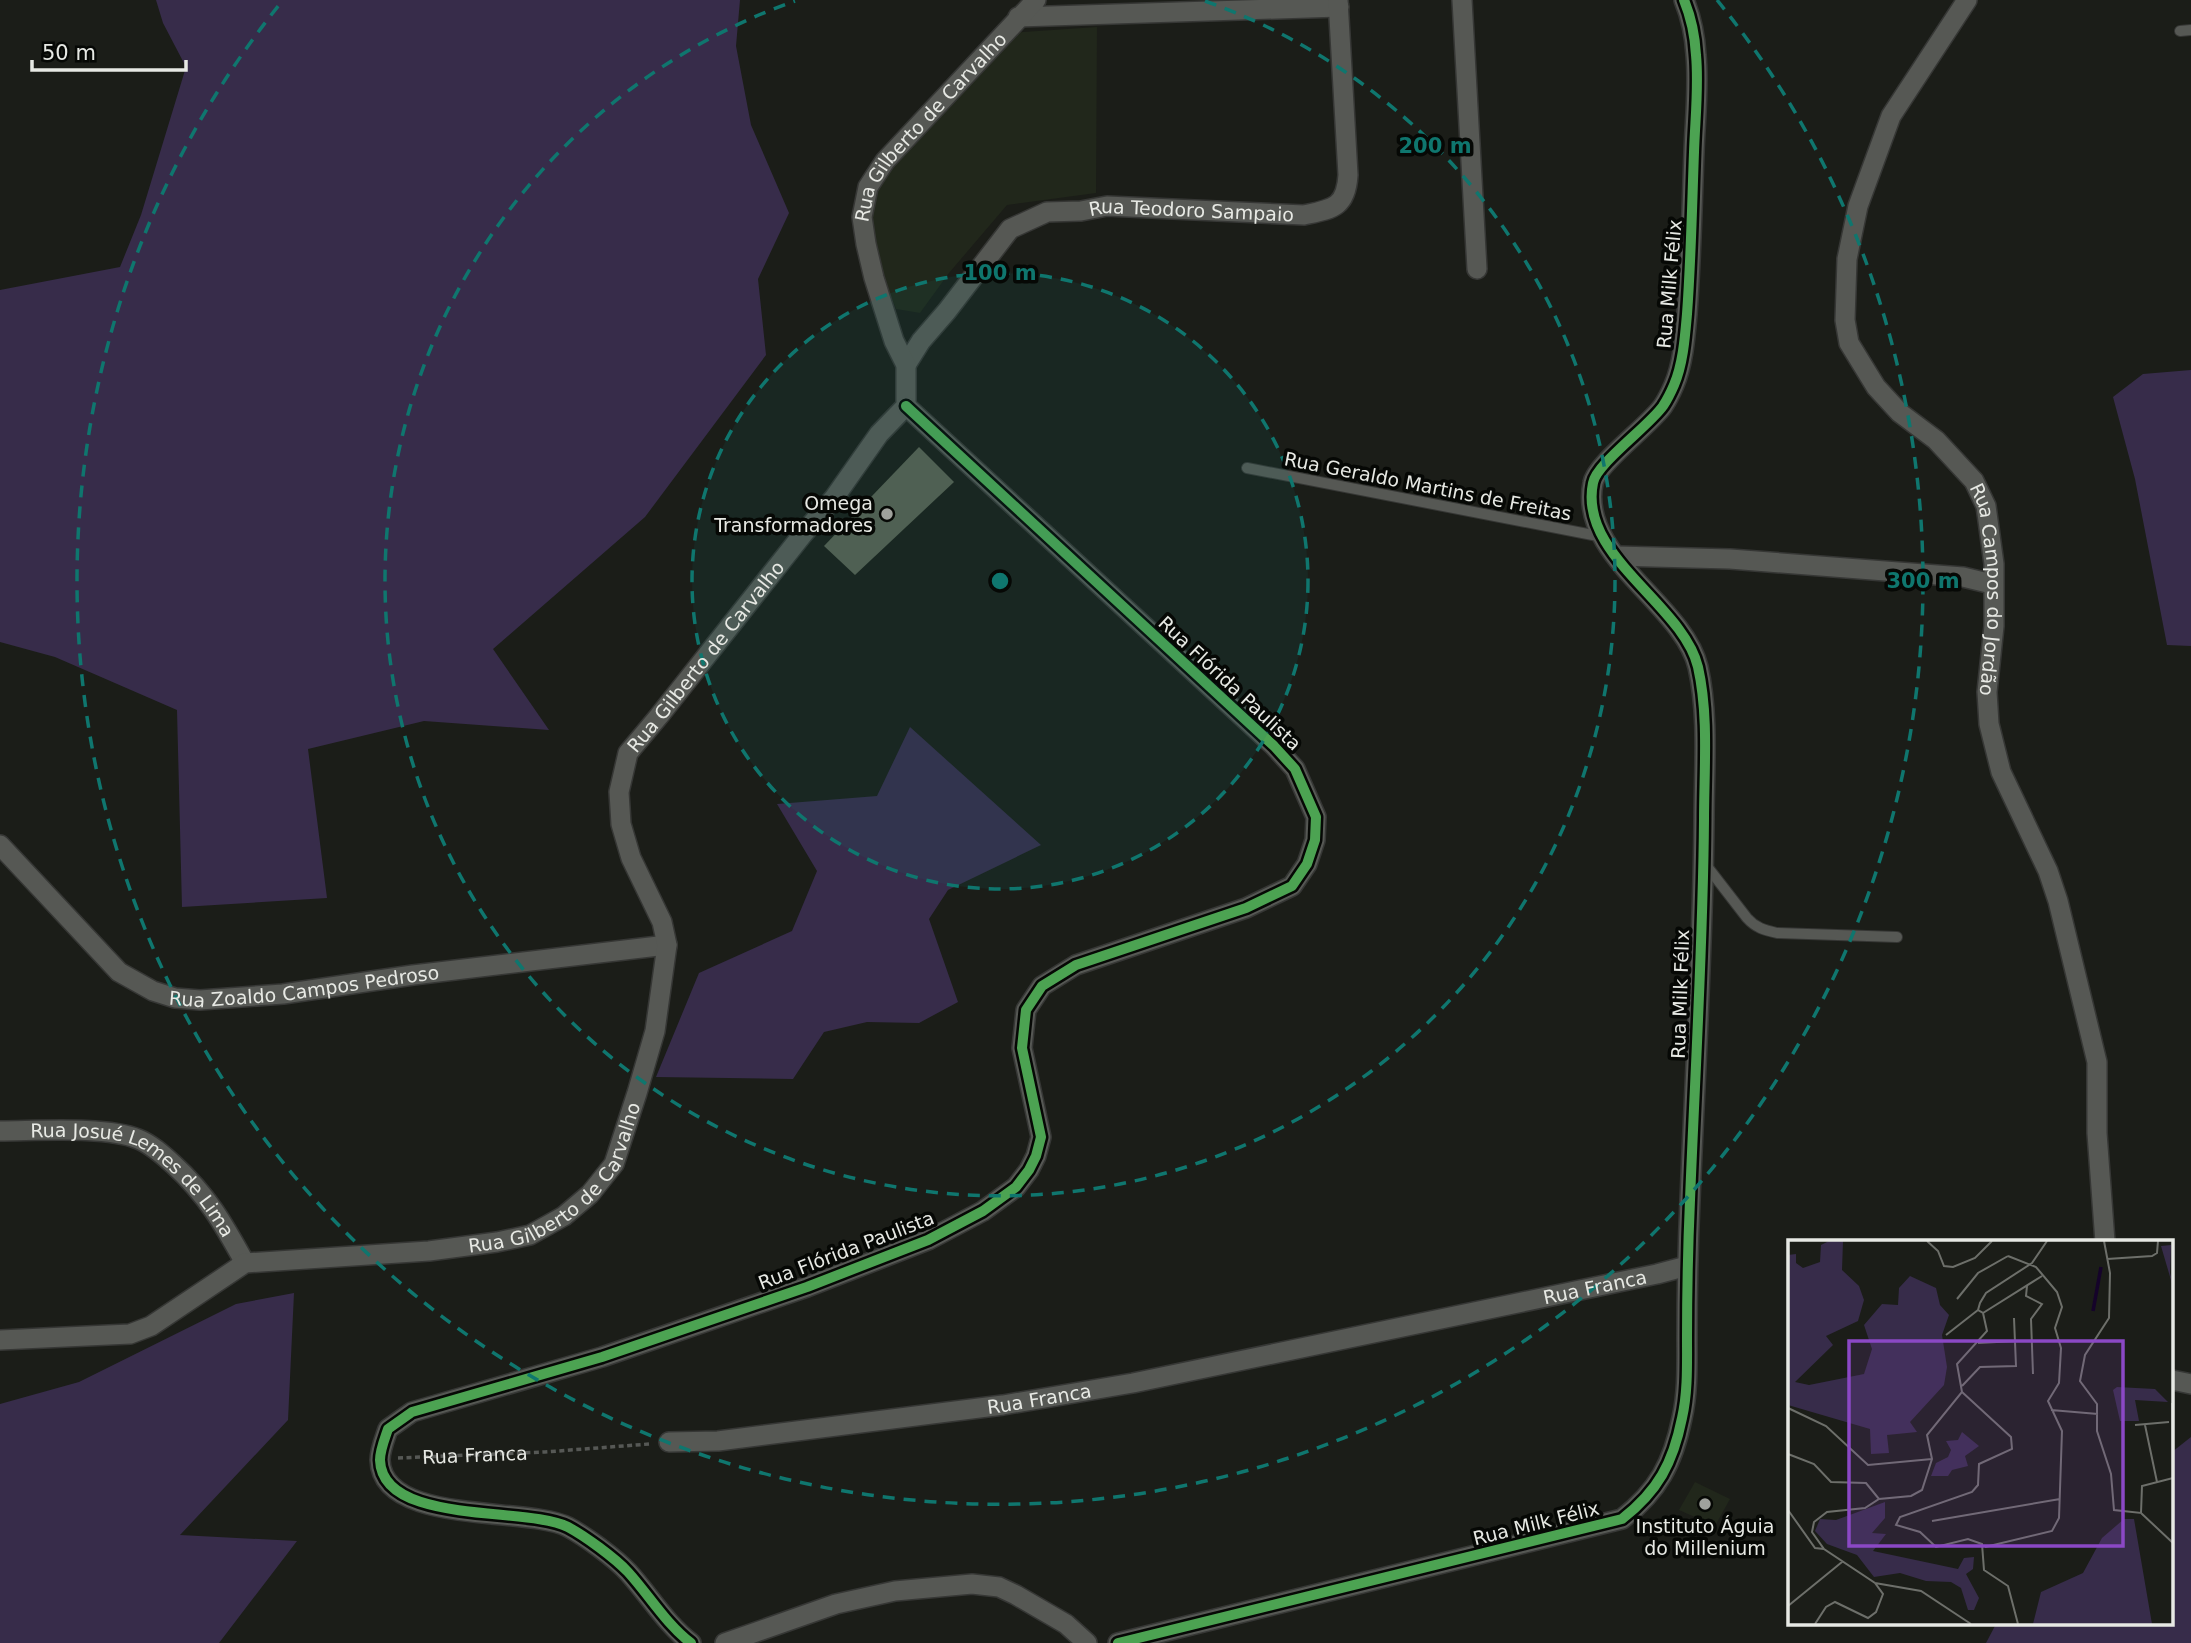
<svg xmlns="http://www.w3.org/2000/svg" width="2191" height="1643" font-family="'DejaVu Sans',sans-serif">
<rect width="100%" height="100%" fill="#1b1d18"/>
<!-- built -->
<g fill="#21271b">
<polygon points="1097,27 1096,193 1007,205 949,273 920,313 896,309 874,255 868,196 1009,33"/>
<polygon points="1695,1482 1730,1499 1715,1526 1679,1510"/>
</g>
<!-- green -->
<g fill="#372c4a">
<polygon points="156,0 740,0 736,46 751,125 789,213 758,279 766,355 645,517 493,649 549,730 424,721 308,749 327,898 182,907 177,710 55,657 0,642 0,290 120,267 141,215 186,67 163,23"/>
<polygon points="2191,370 2191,646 2167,645 2135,479 2113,397 2143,374"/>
<polygon points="910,727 1041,845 948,890 929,919 958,1002 919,1023 867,1022 824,1032 793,1079 656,1077 699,973 792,931 817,871 777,804 877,796"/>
<polygon points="294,1293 288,1420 180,1535 297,1541 219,1643 0,1643 0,1404 79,1382 236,1304"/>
<polygon points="2191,1437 2191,1643 1986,1643 1996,1624 2172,1624 2172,1452"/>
</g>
<!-- building -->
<polygon fill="#585e50" points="919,447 954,482 855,575 824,546"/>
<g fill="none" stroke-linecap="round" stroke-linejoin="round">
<defs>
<g id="service">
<polyline points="2180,31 2191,30"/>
<polyline points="1247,468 1603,537"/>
<path d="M1706,865L1747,918C1756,928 1764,930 1777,933L1897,937"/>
</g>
<g id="minor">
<polyline points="1462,0 1477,269"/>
<path id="s2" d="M1967,0L1891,116L1858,206L1847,259L1845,320L1849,343L1876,387L1900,413L1936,440L1974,481L1986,506L1994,564V626L1987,692L1989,724L2001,772L2048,871L2058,901L2097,1062V1133L2105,1242"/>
<polyline points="1018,17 1339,7"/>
<path id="s3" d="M906,365L921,341L947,311L1010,229L1047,212L1081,211L1107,206L1304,215C1332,209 1346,208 1348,175L1338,0"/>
<polyline points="1616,556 1730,559 1963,577 1992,584"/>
<path id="s4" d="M0,845L119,972L153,991L175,998L200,1000L283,994L413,975L667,945"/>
<path id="s5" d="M0,1131C37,1131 106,1126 138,1139C151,1144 163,1155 173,1164C207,1195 223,1223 245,1263"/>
<path id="s6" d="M0,1340L130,1334L151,1326L245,1263L429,1251L497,1242L530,1235L564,1216L590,1194L614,1164L637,1093L655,1031L667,945L662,922L631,858L621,824L619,792L628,753L659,716L803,534L834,498L879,434L906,406V365L894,341L874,278L866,244L862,217L868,187L885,161L1036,0"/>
<polyline points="2172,1380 2191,1384"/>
<path id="s7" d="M669,1442L718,1441L1003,1405L1133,1383L1657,1274L1687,1266"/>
<path d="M691,1643C666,1624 649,1595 628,1572C615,1558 585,1536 568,1527C528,1506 382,1526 380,1460C380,1450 385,1438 388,1429L412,1412L602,1357L807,1287L928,1240L983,1211L1016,1187L1029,1170L1036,1156L1041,1137L1022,1048L1026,1010L1042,986L1076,965L1246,908L1292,886L1307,864L1315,840L1316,817L1295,769L1274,746L906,406"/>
<polyline points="725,1643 836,1604 895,1591 972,1584 999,1587 1016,1595 1066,1624 1087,1643"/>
<path d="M1118,1643L1622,1519C1658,1491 1673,1463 1682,1418C1688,1392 1687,1363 1687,1337C1687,1291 1688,1246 1690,1200C1695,1073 1703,947 1704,820C1704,770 1709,716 1698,667C1683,604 1578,556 1593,483C1596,464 1649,426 1663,406C1667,400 1671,392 1674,385C1683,364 1685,337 1687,314C1691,260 1692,206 1694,152C1695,120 1699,87 1696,55C1695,37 1691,17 1684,0"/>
</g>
</defs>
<!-- service casing -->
<use href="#service" stroke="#363735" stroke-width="12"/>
<!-- minor casing -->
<use href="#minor" stroke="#363735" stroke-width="22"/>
<!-- path -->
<path stroke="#565855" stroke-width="3.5" stroke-dasharray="5 3.5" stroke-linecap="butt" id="s1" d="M398,1458L545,1452L649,1444"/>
<!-- service -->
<use href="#service" stroke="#565854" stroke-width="10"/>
<!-- minor -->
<use href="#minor" stroke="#565854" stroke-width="19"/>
<defs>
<g id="cycleway">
<path d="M691,1643C666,1624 649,1595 628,1572C615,1558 585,1536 568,1527C528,1506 382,1526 380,1460C380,1450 385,1438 388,1429L412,1412L602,1357L807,1287L928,1240L983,1211L1016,1187L1029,1170L1036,1156L1041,1137L1022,1048L1026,1010L1042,986L1076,965L1246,908L1292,886L1307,864L1315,840L1316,817L1295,769L1274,746L906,406"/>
<path d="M1118,1643L1622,1519C1658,1491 1673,1463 1682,1418C1688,1392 1687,1363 1687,1337C1687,1291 1688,1246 1690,1200C1695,1073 1703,947 1704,820C1704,770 1709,716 1698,667C1683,604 1578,556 1593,483C1596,464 1649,426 1663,406C1667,400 1671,392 1674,385C1683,364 1685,337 1687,314C1691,260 1692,206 1694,152C1695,120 1699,87 1696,55C1695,37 1691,17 1684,0"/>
</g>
</defs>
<!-- cycleway casing -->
<use href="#cycleway" stroke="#060805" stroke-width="15"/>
<!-- cycleway -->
<use href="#cycleway" stroke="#4ca352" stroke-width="10"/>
</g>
<!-- distance rings -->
<circle cx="1000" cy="581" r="308" fill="#0f766e" fill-opacity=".12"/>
<g fill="none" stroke="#0f766e" stroke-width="3.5" stroke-dasharray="12 9">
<circle cx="1000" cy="581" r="308"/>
<path d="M1205 1A615 615 0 1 1 795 1"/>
<path d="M1717 0A923 923 0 1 1 283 0"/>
</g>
<!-- markers -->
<g fill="#a0a29d" stroke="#060805" stroke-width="2.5">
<circle cx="887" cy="514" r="7"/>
<circle cx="1705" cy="1504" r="7"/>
</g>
<g text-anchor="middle" stroke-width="7" stroke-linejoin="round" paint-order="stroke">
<!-- street labels -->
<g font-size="19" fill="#e7e9e4" stroke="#060805">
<text dy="7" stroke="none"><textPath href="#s6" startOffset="1848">Rua Gilberto de Carvalho</textPath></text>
<text dy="7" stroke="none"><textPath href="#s3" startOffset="357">Rua Teodoro Sampaio</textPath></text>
<text transform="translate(1669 284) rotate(-85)" y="7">Rua Milk Félix</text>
<text transform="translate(1428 486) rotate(11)" y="7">Rua Geraldo Martins de Freitas</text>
<text dy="7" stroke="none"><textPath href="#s2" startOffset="672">Rua Campos do Jordão</textPath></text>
<text dy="7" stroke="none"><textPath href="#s6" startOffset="1216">Rua Gilberto de Carvalho</textPath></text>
<text transform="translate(1230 683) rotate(43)" y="7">Rua Flórida Paulista</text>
<text dy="7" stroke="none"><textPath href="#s4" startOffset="366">Rua Zoaldo Campos Pedroso</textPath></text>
<text transform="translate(1680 994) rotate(-88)" y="7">Rua Milk Félix</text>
<text dy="7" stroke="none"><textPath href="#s6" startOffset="609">Rua Gilberto de Carvalho</textPath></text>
<text dy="7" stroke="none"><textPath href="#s5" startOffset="152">Rua Josué Lemes de Lima</textPath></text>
<text transform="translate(846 1250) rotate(-21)" y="7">Rua Flórida Paulista</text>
<text dy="7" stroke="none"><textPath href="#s7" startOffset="940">Rua Franca</textPath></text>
<text dy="7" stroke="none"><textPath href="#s7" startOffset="373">Rua Franca</textPath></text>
<text dy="7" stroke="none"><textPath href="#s1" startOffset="77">Rua Franca</textPath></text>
<text transform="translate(1536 1523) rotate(-14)" y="7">Rua Milk Félix</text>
</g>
<!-- poi labels -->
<g font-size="19" fill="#e7e9e4" stroke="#060805" text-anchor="end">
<text x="873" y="510">Omega<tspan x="873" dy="22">Transformadores</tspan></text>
<text x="1705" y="1533" text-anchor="middle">Instituto Águia<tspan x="1705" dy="22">do Millenium</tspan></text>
</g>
</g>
<!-- overview -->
<g transform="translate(1788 1240)">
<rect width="385" height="385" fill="#1b1d18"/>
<path d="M41,1H55L54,30L71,46L76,60L70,81L38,96L45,105L7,142L21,145L76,134L84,109L76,85L94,64L110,65L111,48L122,36L148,48L152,65L161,75L154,95L159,127L156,145L122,182L129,192L99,195L101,213L83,214L82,189L0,165V15L8,14V23L15,28L32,22L33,5ZM383,5L382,33L385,47L373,6ZM329,147L367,149L380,162L347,160L351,181H332L325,150ZM174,192L191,206L177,216L180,226L164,230L160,236H143L148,223L160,217L163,210L158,201L170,200ZM97,262V278L84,293L98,294L85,311L170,329L176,318L186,317L185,329L178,334L191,358L186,370H180L173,348L163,342L138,341L112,333L86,337L69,315L39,304L27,291L32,279L48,280ZM336,279H346L364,384H245L253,352L295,333L314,298Z" fill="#372c4a"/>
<path fill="none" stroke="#15032a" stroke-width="3.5" d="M305,71L313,27"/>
<path fill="none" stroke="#6d6f6a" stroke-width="2" d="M139,1L150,11L156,26L165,27L187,18L204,1M316,1L322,33L321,78L297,115L292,141L309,164V191L323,234L326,270L353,273L354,246L385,238M319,19L364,16L369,13L370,1M239,46L238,56L254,64L243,79L245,134M169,59L190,33L220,16M195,73L254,36M158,95L190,70M190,103L228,101M174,146L192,127L228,126L226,78M174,152L223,197L224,209L191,224L190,245L184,252L112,277L108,285L132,292L148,307L180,299L194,304L196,330L220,346L230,384M384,163L385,235M0,168L38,186L80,225L144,219M263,170L310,174M347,185L381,182M357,185L369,242M0,214L26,224L43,242L78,243L91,259M0,270L27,308L36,309M353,273L385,303M144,281L272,259M197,307L264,291L271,278L274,191L260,161L271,143L273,108L267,88L274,67L269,52L248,27L220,16M87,343L133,351L183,384M0,366L54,322M27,384L38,367L47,362L80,378L88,372L95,354L87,343L36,309L24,292L26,282L39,272L77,268L91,259L123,256L134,250L144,219L139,195L174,152L169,124L199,91L195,73L190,70L192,63L198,53L244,23L259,1"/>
<path fill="#8b48c5" fill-opacity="0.15" stroke="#8b48c5" stroke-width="3.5" d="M61,101H335V306H61Z"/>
<rect width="385" height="385" fill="none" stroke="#e7e9e4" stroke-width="3.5"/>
</g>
<circle cx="1000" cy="581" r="10" fill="#0f766e" stroke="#060805" stroke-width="3.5"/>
<g font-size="21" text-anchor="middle" font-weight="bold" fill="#0f766e" stroke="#060805" stroke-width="7" stroke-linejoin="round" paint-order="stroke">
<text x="1435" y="153">200 m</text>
<text x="1000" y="280">100 m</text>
<text x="1923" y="588">300 m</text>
</g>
<!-- scale -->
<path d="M32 60v10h154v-10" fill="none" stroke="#e7e9e4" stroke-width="3.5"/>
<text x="42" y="60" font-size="21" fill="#e7e9e4" stroke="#060805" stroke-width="5" paint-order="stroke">50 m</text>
</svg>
